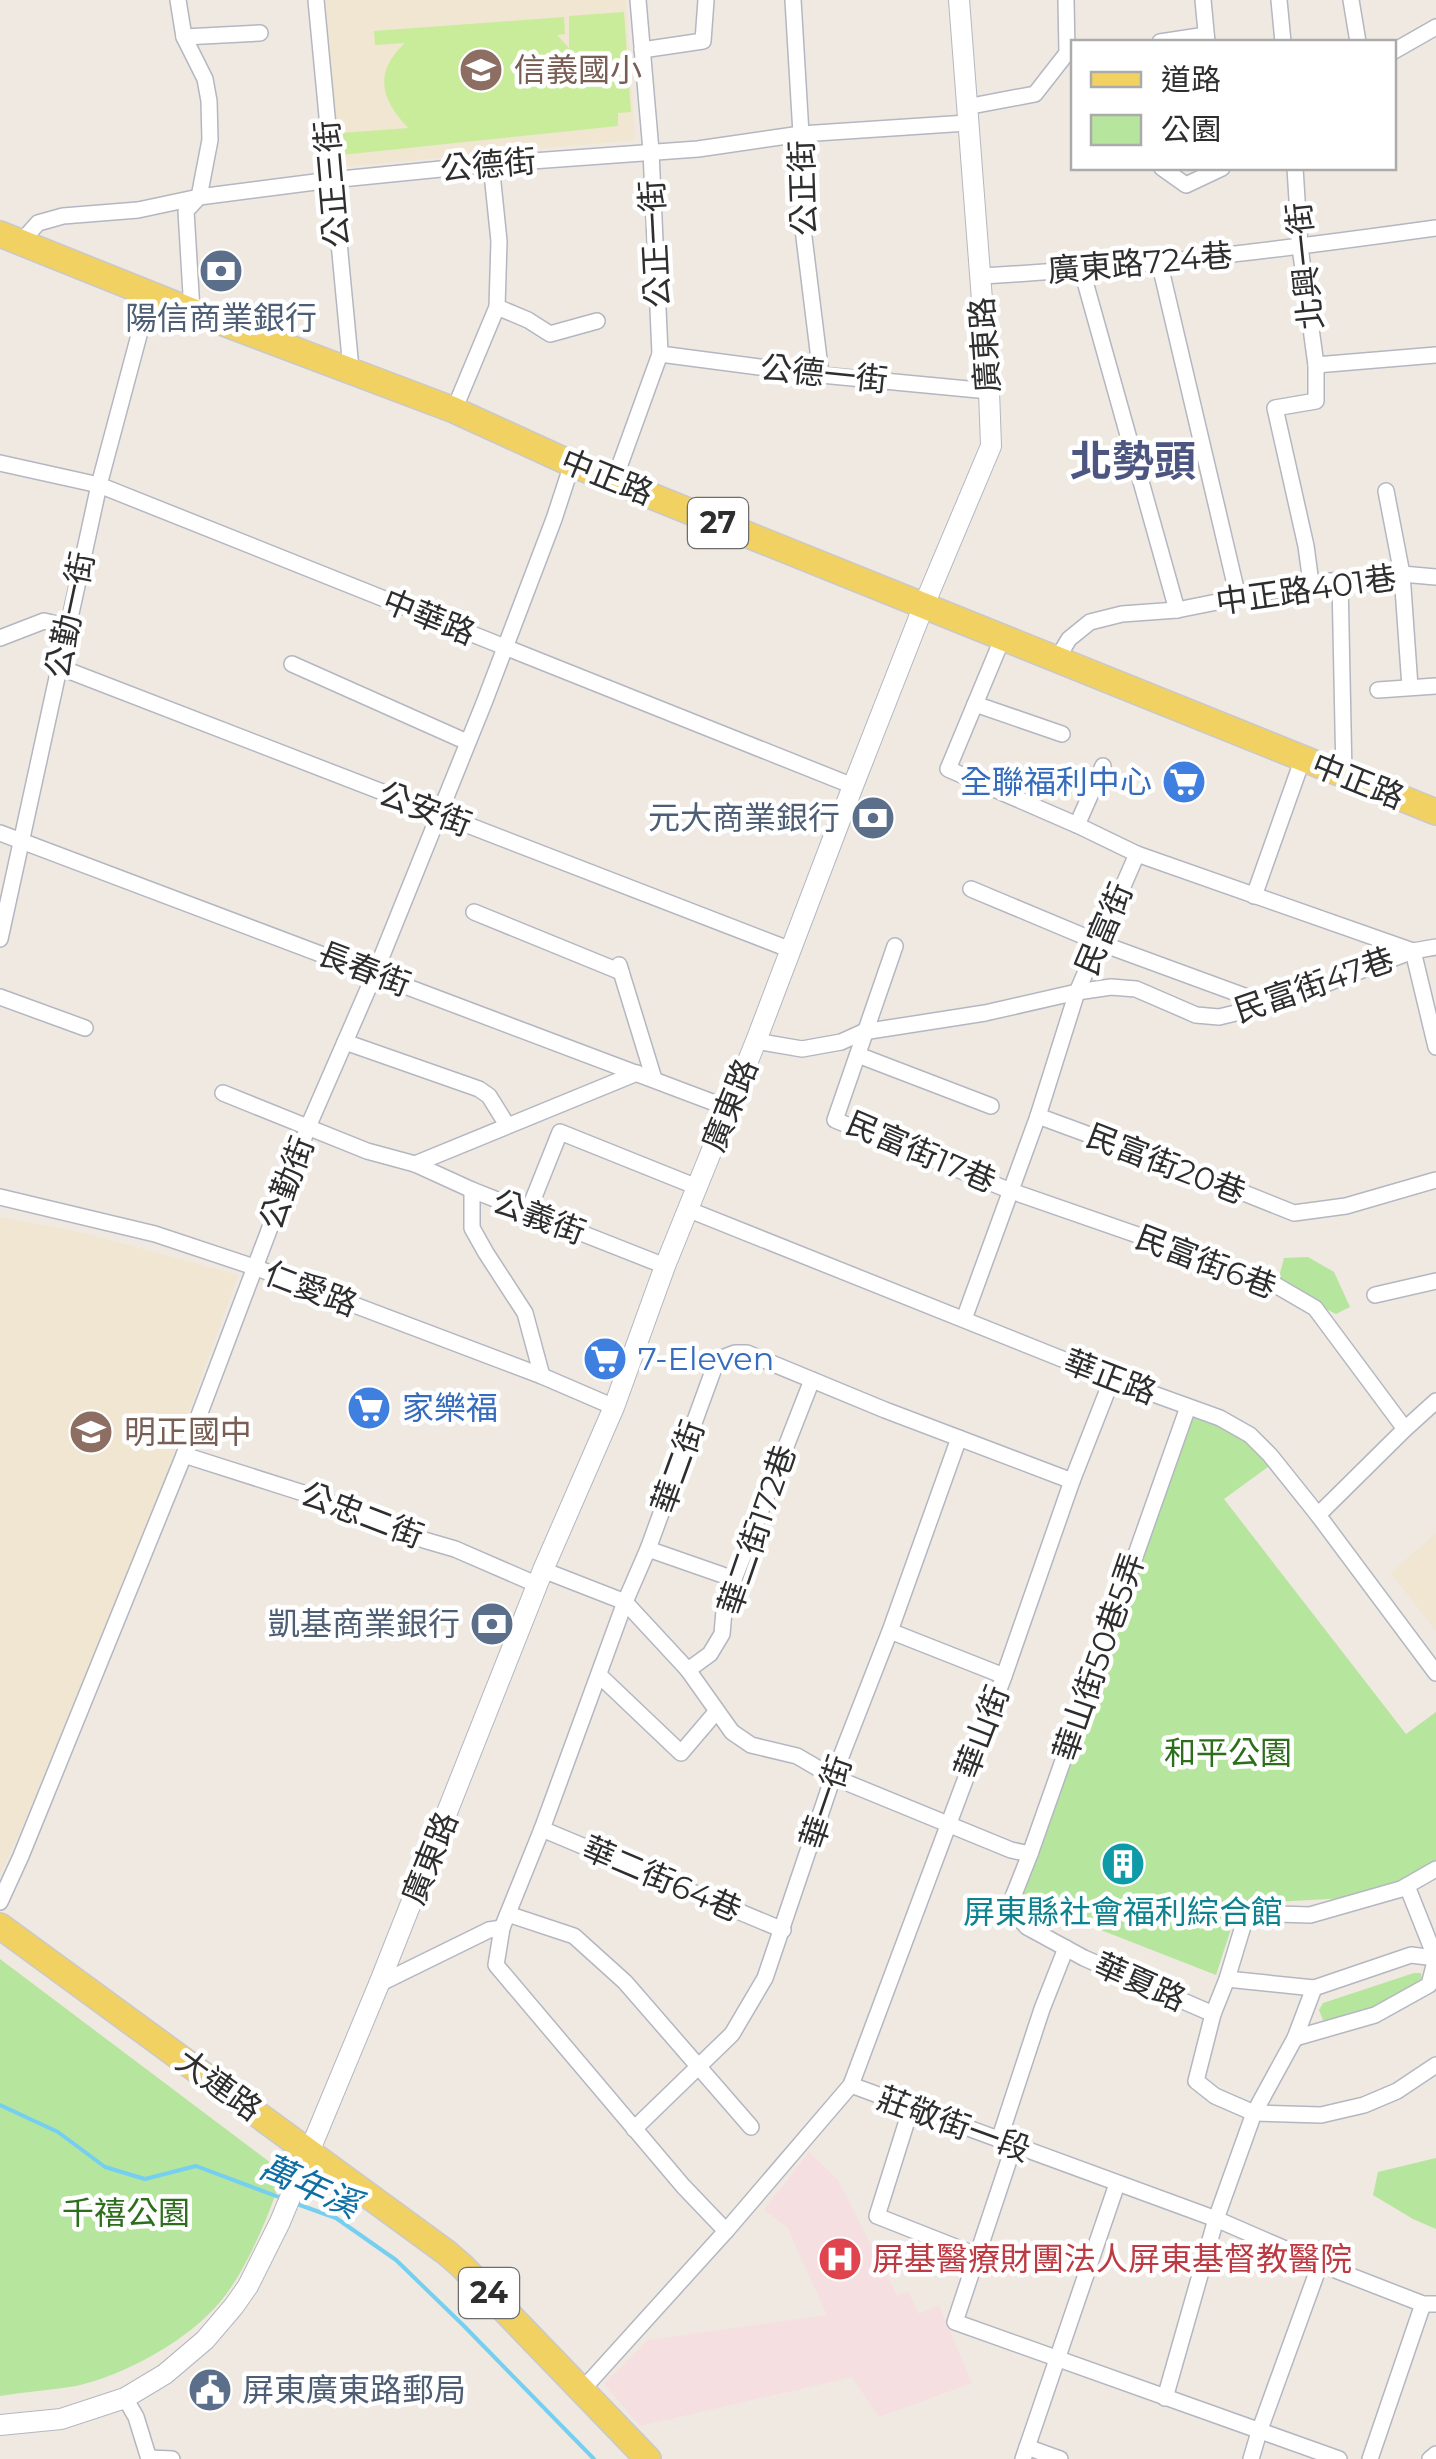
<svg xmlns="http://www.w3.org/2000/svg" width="1436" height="2459" font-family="Montserrat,'Noto Sans TC',sans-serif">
<rect width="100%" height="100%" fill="#efe9e1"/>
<!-- education -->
<g fill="#f0e6d1">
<polygon points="326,0 626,0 635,140 340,167"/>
<polygon points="0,1217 83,1233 238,1275 125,1589 66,1732 0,1874"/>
<polygon points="1436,1533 1436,1631 1391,1573"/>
</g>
<!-- medical -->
<polygon fill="#f5dfe0" points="809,2152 838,2180 897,2296 908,2291 919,2314 939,2305 972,2383 879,2417 852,2377 640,2426 604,2384 648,2340 827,2315 787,2227 764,2210"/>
<!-- green -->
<g fill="#b6e59e">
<polygon points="1308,1257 1334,1272 1350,1307 1336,1314 1324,1308 1308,1295 1280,1288 1279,1277 1284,1258"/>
<polygon points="1195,1410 1233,1427 1272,1464 1224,1499 1406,1734 1436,1712 1436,1861 1394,1884 1346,1898 1239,1904 1216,1975 1024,1900 1022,1885 1161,1493"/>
<path d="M0,1959L283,2172C271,2211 247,2270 220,2302C189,2340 123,2376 76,2386C51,2390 25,2392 0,2396Z"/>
<polygon points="1414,1973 1421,1973 1422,1979 1373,2008 1329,2022 1323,2020 1319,2010 1323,2003"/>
<polygon points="1436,2158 1436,2229 1413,2219 1373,2195 1378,2172"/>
</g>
<!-- pitch -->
<path fill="#c9ec9a" d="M624,12L631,112L618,113V126L341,155V133L408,128C381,99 373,73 405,43L375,45L374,31L564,17L565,34L557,35L569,48V16Z"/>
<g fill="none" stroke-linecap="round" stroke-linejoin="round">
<!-- stream -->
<g stroke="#75cff0" stroke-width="4">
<polyline points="0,2105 58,2132 105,2167 145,2179 196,2166 284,2199"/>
<polyline points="297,2204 336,2218 396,2260 463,2325 594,2459"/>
</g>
<defs>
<g id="minor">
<polyline points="178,0 184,37 205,79 209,101 210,140 199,197 186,211 192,311"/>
<polyline points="316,0 351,369"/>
<polyline points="793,0 801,134 803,229 821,375"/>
<polyline points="1203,0 1207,42"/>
<polyline points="1279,0 1283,42"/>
<polyline points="1351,0 1358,42"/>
<polyline points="184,37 260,33"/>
<polyline points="1160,42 1206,35"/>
<polyline points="642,50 703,41 706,0"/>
<polyline points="1394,51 1436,27"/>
<polyline points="966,107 1035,94 1067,53 1066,0"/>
<polyline points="1162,168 1186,185 1222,168"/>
<polyline points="1295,168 1300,247 1316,365 1436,355"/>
<polyline points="21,242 38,223 63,216 138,210 199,197 331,180 491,164 698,149 801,134 967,123"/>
<polyline points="1159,261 1238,597"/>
<polyline points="1082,271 1177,610"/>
<path d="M980,276C1133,268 1285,249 1436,228"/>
<polyline points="497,307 528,320 550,334 597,321"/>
<polyline points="660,354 821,375 989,391"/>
<polyline points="454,410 497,307 499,241 491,164"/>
<polyline points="0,463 99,485 853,786"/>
<polyline points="614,481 660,354 651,151 638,0"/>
<polyline points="1386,491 1402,574 1410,687"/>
<polyline points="1340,580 1344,775"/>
<polyline points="1311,583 1306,546 1275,408 1316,401 1316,365"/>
<polyline points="1003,637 948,769 1077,825 1137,854 1413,951"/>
<polyline points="0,638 44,621 68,627"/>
<polyline points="1057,659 1069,639 1090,622 1122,614 1177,610 1311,583 1402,574 1436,577"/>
<polyline points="292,664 467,742"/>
<polyline points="59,667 791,950"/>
<polyline points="1378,690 1436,686"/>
<polyline points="975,704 1062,734"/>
<polyline points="1077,825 1103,766"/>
<polyline points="0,833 728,1108"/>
<polyline points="971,889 1100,943 1269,1005"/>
<polyline points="1254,896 1303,758"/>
<polyline points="474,912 621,972"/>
<polyline points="0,939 99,485 150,294"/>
<polyline points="895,946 835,1120 1011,1191 1267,1280 1315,1308 1405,1429"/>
<polyline points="1413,951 1436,1047"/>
<polyline points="619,965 654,1079"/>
<polyline points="0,997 85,1028"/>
<polyline points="756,1041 802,1049 841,1042 863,1032 985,1013 1077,992 1111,987 1136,989 1196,1015 1219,1017 1269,1005 1413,951 1436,947"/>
<polyline points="345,1042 479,1089 489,1096 507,1125"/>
<polyline points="858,1055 991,1106"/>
<polyline points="223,1093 367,1151 415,1164 472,1190 665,1266"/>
<polyline points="1038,1116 1209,1179 1294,1213 1346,1206 1436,1180"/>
<polyline points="415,1164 637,1073"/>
<polyline points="472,1190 472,1228 486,1253 525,1313 542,1376"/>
<polyline points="0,1197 155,1234 254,1267 542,1376 614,1407"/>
<polyline points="687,1209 1112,1379 1220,1418 1250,1435 1270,1455 1318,1515 1436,1673"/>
<polyline points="528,1212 560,1132 697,1187"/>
<polyline points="1375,1295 1436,1281"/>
<polyline points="964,1319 1038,1116 1077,992 1137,854"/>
<polyline points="1188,1407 1030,1854 1009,1907 1027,1927 1084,1958 1213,2014 1227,1979 1247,1913 1310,1915 1401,1889 1436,1869"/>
<polyline points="184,1455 322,1499 424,1540 455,1549 538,1585"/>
<polyline points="1318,1515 1405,1429 1436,1401"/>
<polyline points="648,1549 734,1579"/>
<polyline points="543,1570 625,1602 688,1670 732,1732 751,1745 797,1756 833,1777 1011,1850 1030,1854"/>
<polyline points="890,1631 1004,1676"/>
<polyline points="688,1670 710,1654 722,1634 724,1611 734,1579 812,1380"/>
<polyline points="599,1675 681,1753 716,1712"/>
<polyline points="542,1829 783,1930"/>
<polyline points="1407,1886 1436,1959"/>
<polyline points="0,1902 21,1856 184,1455 308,1127 375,973 484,703 554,519 572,464"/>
<polyline points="508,1914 574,1936 625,1982 751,2127"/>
<polyline points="1227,1979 1314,1988 1411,1955 1436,1958"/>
<polyline points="379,1984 489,1930 502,1928"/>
<polyline points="1213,2014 1196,2081 1215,2096 1254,2113 1321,2115 1364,2105 1397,2091 1436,2065"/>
<polyline points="1295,2038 1375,2015 1429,1985 1436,1958"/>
<polyline points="851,2085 1216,2219 1320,2264 1423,2304 1436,2304"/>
<polyline points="911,2108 877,2216 976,2255"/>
<polyline points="634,2129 732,2034 765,1978 833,1777 890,1631 959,1438"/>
<polyline points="999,2140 1042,2009 1066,1948"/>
<polyline points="1014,2145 955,2322 1339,2459"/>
<polyline points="726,2231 683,2186 496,1965 502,1928 542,1829 625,1602 648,1549 717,1360 735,1353 747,1353 885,1410 1072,1481"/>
<polyline points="583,2389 726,2231 851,2085 1004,1676 1072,1481 1112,1379"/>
<polyline points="125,2398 136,2417 149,2459"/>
<polyline points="1165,2398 1216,2219 1254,2113 1295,2038 1314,1988"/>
<polyline points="1027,2447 1060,2459"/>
<polyline points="149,2458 172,2459"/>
<polyline points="1023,2459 1117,2184"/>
<polyline points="1251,2459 1259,2432 1320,2264"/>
<polyline points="1370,2459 1423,2304"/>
<polyline points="1430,2459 1436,2454"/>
</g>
<polyline id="tertiary" points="0,2425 61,2419 125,2398 165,2374 205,2340 234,2306 248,2286 280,2222 379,1984 543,1570 614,1407 665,1266 756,1041 853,786 924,605 991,446 989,391 959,0"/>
<g id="primary">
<polyline points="0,234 192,311 454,410 572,464 1436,812"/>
<polyline points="0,1926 447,2253 462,2266 648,2459"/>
</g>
</defs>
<!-- minor casing -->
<use href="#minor" stroke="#b4b7c1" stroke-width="18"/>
<!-- tertiary casing -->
<use href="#tertiary" stroke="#b4b7c1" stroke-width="22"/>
<!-- primary casing -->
<use href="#primary" stroke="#c9c9c9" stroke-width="28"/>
<!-- minor -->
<use href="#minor" stroke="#fff" stroke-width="15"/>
<!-- tertiary -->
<use href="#tertiary" stroke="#fff" stroke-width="20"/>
<!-- primary -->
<use href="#primary" stroke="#f2d163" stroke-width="25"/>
</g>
<!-- icons -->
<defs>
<symbol id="school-disc" viewBox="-11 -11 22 22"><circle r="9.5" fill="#8d6e63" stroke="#fff"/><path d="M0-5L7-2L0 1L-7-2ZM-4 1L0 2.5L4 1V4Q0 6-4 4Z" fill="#fff"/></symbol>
<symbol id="bank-disc" viewBox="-11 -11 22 22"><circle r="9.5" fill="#5c6f8a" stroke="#fff"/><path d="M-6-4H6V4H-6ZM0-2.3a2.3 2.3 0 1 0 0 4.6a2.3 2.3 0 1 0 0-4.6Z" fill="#fff"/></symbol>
<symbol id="supermarket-disc" viewBox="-11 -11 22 22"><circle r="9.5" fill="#3f7fe0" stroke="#fff"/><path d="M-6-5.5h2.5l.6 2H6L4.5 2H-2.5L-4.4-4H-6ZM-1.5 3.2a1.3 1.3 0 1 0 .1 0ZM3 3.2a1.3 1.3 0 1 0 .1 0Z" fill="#fff"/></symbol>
<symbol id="building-disc" viewBox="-11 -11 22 22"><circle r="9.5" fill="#0f9aa8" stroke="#fff"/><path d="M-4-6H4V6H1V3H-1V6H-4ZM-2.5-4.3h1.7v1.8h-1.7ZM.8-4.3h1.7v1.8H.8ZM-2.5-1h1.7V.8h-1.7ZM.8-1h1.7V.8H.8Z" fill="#fff"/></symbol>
<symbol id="hospital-disc" viewBox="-11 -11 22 22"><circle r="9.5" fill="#e0444e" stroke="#fff"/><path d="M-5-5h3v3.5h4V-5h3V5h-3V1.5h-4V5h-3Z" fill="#fff"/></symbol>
<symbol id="civic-disc" viewBox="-11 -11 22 22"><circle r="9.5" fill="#5c6f8a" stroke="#fff"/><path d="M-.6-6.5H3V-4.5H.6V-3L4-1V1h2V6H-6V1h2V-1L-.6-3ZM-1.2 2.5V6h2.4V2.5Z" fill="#fff"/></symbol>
</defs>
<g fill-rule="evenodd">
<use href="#school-disc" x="456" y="45" width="50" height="50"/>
<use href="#bank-disc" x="196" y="246" width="50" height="50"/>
<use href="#supermarket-disc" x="1159" y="757" width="50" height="50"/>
<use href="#bank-disc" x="848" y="793" width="50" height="50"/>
<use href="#supermarket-disc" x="580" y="1334" width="50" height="50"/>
<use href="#supermarket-disc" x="344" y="1383" width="50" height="50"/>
<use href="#school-disc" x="66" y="1407" width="50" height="50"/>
<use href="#bank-disc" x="467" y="1599" width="50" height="50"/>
<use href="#building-disc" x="1098" y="1839" width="50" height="50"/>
<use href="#hospital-disc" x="815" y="2234" width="50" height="50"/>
<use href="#civic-disc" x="185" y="2365" width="50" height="50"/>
</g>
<g text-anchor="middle" stroke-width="9" stroke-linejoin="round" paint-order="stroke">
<!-- shield labels -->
<g fill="#fff" stroke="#6d6d6d" stroke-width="2.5">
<rect x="688" y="498" width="60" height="50" rx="8"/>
<rect x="459" y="2268" width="60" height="50" rx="8"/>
</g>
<g font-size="30" font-weight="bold" fill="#2e2e2e">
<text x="718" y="533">27</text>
<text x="489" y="2303">24</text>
</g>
<!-- education labels -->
<g font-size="32" fill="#785e54" stroke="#fff" text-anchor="start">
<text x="514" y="81">信義國小</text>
<text x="124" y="1443">明正國中</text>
</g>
<!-- street labels -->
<g font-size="32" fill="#2e2e2e" stroke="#fff">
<text transform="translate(488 165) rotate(-5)" y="11">公德街</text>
<text transform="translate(332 184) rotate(-95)" y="11">公正三街</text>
<text transform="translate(803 188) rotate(-92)" y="11">公正街</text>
<text transform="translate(655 244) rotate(-93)" y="11">公正一街</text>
<text transform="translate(1140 263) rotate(-5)" y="11">廣東路724巷</text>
<text transform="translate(1305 266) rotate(-96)" y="11">北興一街</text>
<text transform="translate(985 345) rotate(-94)" y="11">廣東路</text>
<text transform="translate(824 374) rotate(6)" y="11">公德一街</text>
<text transform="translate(607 477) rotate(22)" y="11">中正路</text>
<text transform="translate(1306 590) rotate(-8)" y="11">中正路401巷</text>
<text transform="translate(70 615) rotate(-78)" y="11">公勤一街</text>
<text transform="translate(429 617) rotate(22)" y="11">中華路</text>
<text transform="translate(1358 781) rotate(22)" y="11">中正路</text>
<text transform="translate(425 809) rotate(21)" y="11">公安街</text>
<text transform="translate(1104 929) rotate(-67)" y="11">民富街</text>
<text transform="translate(364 969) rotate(21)" y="11">長春街</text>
<text transform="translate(1314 985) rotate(-19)" y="11">民富街47巷</text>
<text transform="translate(730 1105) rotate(-68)" y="11">廣東路</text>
<text transform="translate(921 1152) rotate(23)" y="11">民富街17巷</text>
<text transform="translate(1166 1164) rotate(21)" y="11">民富街20巷</text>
<text transform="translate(287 1183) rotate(-69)" y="11">公勤街</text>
<text transform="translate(539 1217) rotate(21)" y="11">公義街</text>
<text transform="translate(1206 1262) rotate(21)" y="11">民富街6巷</text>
<text transform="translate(311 1289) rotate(21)" y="11">仁愛路</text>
<text transform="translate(1110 1377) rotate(21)" y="11">華正路</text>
<text transform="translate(678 1467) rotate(-70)" y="11">華二街</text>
<text transform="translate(362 1515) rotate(21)" y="11">公忠二街</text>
<text transform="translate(757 1530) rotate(-71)" y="11">華二街172巷</text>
<text transform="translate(1099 1657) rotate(-71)" y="11">華山街50巷5弄</text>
<text transform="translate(982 1732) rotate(-69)" y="11">華山街</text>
<text transform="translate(826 1802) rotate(-71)" y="11">華一街</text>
<text transform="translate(430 1858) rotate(-68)" y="11">廣東路</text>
<text transform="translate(662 1879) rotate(23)" y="11">華二街64巷</text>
<text transform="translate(1140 1982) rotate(24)" y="11">華夏路</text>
<text transform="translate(219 2085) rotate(36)" y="11">大連路</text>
<text transform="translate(954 2124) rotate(20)" y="11">莊敬街一段</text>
</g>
<!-- service labels -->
<g font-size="32" fill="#4e5e75" stroke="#fff" text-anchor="end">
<text x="221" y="329" text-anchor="middle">陽信商業銀行</text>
<text x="840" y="829">元大商業銀行</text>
<text x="460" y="1635">凱基商業銀行</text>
<text x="242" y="2401" text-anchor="start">屏東廣東路郵局</text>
</g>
<!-- shop labels -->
<g font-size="32" fill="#366cbe" stroke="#fff" text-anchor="start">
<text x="1152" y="793" text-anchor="end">全聯福利中心</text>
<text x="638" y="1370">7-Eleven</text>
<text x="402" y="1419">家樂福</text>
</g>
<!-- park labels -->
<g font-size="32" fill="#2c6e1b" stroke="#fff">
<text x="1228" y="1764">和平公園</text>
<text x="126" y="2224">千禧公園</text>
</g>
<!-- culture labels -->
<g font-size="32" fill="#0d838f" stroke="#fff">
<text x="1123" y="1923">屏東縣社會福利綜合館</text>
</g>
<!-- health labels -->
<g font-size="32" fill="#be3a42" stroke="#fff" text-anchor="start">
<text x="872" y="2270">屏基醫療財團法人屏東基督教醫院</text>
</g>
<!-- water labels -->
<g font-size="35" font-style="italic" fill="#0d6fa3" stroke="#fff">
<text transform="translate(310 2186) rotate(24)" y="12">萬年溪</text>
</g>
<!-- district labels -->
<g font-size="42" font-weight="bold" fill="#4d5680" stroke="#fff">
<text x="1133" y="476">北勢頭</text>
</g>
</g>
<!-- legend -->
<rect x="1071" y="40" width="325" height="130" fill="#ffffff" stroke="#ababab" stroke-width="2.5"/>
<rect x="1091" y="72" width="50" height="15" fill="#f2d163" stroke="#ababab" stroke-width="2.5"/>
<text x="1161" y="90" font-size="30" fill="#2e2e2e">道路</text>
<rect x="1091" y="115" width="50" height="30" fill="#b6e59e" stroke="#ababab" stroke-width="2.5"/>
<text x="1161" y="140" font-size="30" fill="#2e2e2e">公園</text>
</svg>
